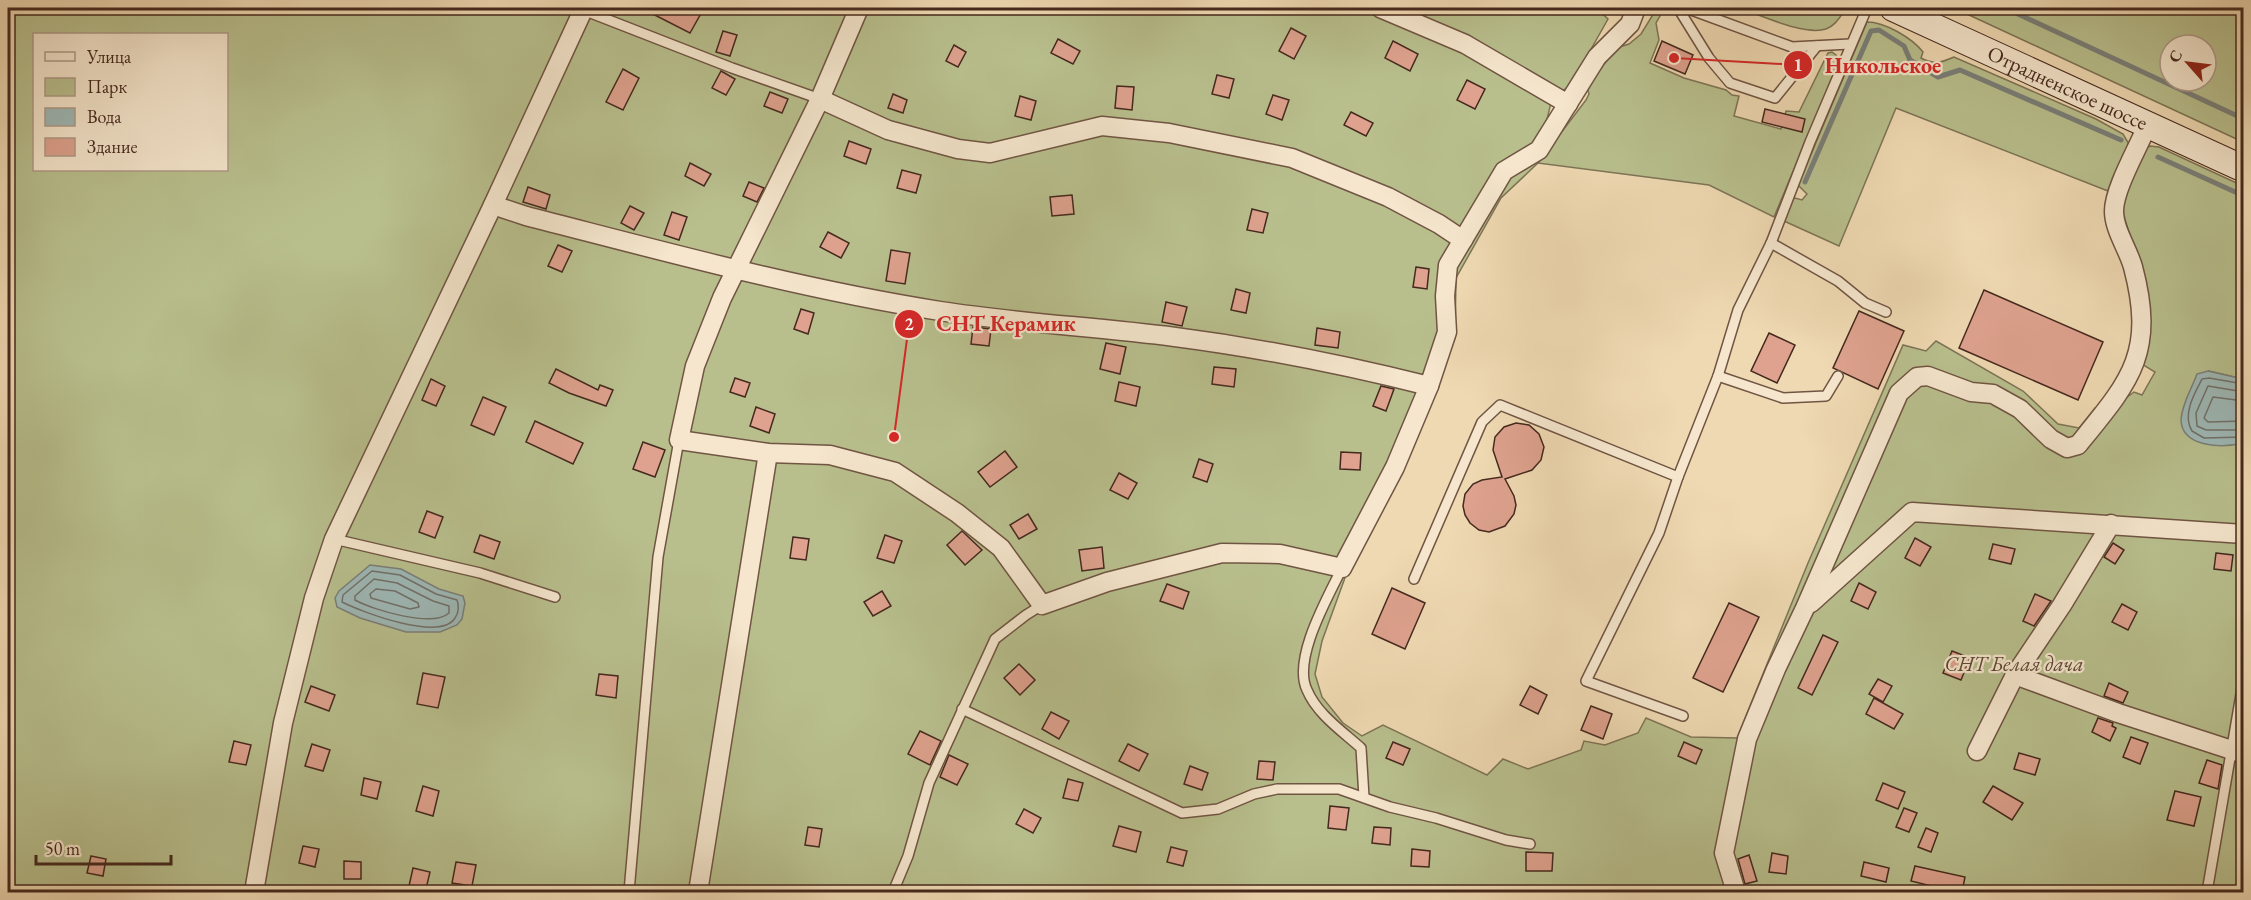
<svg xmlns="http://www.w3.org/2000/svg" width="2251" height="900" font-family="'EB Garamond',serif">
<rect width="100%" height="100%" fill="#efd9b2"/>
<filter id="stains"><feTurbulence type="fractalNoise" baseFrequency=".00333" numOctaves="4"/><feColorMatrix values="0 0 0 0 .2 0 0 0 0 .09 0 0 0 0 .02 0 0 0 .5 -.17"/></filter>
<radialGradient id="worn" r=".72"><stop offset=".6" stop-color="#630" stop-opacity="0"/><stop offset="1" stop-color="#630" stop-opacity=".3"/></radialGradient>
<!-- green -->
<g fill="#b8bf8d" stroke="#7e7456" stroke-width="1.5" fill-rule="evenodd">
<path d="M8,8H1596L1608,19L1572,83L1564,90H1554L1544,132L1526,153L1538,163L1586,100L1589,94L1587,87L1616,48L1629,44L1641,34L1657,8H1661L1660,16L1656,23L1659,40L1650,63L1684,78L1726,90L1732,95L1739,96L1734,116L1781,129L1786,111L1799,112L1828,53L1832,52L1836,55L1839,62L1774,217L1709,185L1538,163L1501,198L1456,278L1455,338L1398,477L1346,575L1322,641L1315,674L1322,697L1343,723L1362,736L1383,725L1487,775L1503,759L1528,769L1581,750L1584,741L1605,745L1638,733L1646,718L1691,737L1737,738L1808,563L1903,345L1926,351L1936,341L2023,391L2058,424L2079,428L2095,408L2108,416L2119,403L2134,392L2142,395L2155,372L2140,363L2149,320L2146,281L2122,213L2123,194L2143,150L2150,146L2159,147L2243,186V379L2209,371L2236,445L2243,443V892H8ZM34,34H226V170H34Z"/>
<path d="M1739,8H1840L1843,13C1838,20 1834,26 1826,29C1804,36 1761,15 1739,8Z"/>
<path d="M1954,8H2235L2243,11V142ZM2170,45H2206V81H2170Z"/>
<path d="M1867,22C1885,22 1912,38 1923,52L1921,58C1935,65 1940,63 1954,57L2096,119L2123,134L2129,144L2118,174L2108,191L1896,108L1839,246L1784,221L1791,201L1795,198L1802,200L1807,194L1798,185Z"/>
</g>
<!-- water -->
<g fill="#9db8b6" stroke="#7a7f79" stroke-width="1.5">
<path d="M2208,371L2243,379V443C2223,448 2181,448 2181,419C2182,404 2192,388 2197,374Z"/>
<polygon points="370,565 401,569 439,589 463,596 465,603 462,619 457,625 440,632 406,632 360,618 337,607 335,598 339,591"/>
</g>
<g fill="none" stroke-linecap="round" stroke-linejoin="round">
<!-- shore -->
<g stroke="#71706a" stroke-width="1.5">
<path d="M2244,384L2209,378L2202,379C2194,394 2182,415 2192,431L2204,438L2244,437"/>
<polyline points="2244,392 2208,386 2196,413 2197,426 2206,430 2244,430"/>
<polyline points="2244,401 2213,397 2204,418 2208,422 2244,421"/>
<path d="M372,571L400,575L436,594L457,600C459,605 459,613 455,618C440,642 362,612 342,602L343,595Z"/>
<path d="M374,579L397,583L433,601L449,606V613C433,628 373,610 355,600V596Z"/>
<polygon points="376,589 395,591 418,603 419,607 410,609 371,598 370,594"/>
</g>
<!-- stream -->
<g stroke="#7a7f79" stroke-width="5">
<polyline points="1819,8 1825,10"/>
<polyline points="2005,8 2244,119"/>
<polyline points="2158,157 2244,196"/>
<polyline points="1805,182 1871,31 1879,30 1904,46 1910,60 1938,77 1960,70 2121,140"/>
</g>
</g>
<!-- building -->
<g fill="#dea28e" stroke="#45291e" stroke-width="1.5">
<polygon points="641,8 704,8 690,33"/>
<polygon points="1291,28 1306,36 1294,59 1279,51"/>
<polygon points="723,31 737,35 730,56 716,52"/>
<polygon points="1058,39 1080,51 1073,64 1051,53"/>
<polygon points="1393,41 1418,54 1410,71 1385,58"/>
<polygon points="1662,41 1693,55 1685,74 1654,61"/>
<polygon points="954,45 966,52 958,67 946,61"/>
<polygon points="623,69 639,78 623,110 606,102"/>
<polygon points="721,71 735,79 726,95 712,88"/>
<polygon points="1217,75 1234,79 1229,98 1212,94"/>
<polygon points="1467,80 1485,89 1475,109 1457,100"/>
<polygon points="1117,86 1134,87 1132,110 1115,108"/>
<polygon points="770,92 788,99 782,113 764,106"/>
<polygon points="893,94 907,100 903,113 888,108"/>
<polygon points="1273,95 1289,100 1282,120 1266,114"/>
<polygon points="1020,96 1036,101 1031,120 1015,116"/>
<polygon points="1765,109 1805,119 1802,132 1762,122"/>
<polygon points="1351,112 1373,123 1366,136 1344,125"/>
<polygon points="849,141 871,149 866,164 844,156"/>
<polygon points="690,163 711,174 704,186 685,176"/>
<polygon points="902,170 921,175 916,193 897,188"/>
<polygon points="749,182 764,188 757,202 743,196"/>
<polygon points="528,187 550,195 546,209 523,202"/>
<polygon points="1072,195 1074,214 1052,216 1050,197"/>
<polygon points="630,206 644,213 634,230 621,223"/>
<polygon points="1252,209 1268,213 1263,233 1247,230"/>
<polygon points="672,212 687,217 679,240 664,235"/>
<polygon points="828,232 849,243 841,258 820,247"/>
<polygon points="558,245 572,251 562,272 548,266"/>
<polygon points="891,250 910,253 905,284 886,281"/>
<polygon points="1416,267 1429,269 1427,289 1413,287"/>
<polygon points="1236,289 1250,293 1246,313 1231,310"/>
<polygon points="1984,290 2103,342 2078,400 1959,348"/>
<polygon points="1166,302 1187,307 1182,326 1162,322"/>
<polygon points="801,309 814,313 808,334 794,329"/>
<polygon points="1859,311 1904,331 1878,389 1833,368"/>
<polygon points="973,327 991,329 989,346 971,344"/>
<polygon points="1317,328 1340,332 1338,348 1315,345"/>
<polygon points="1769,333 1795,345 1777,383 1751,371"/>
<polygon points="1106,343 1126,347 1120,374 1100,369"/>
<polygon points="1214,367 1236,369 1234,387 1212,384"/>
<polygon points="556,369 598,390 600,385 613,390 606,406 569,393 549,383"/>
<polygon points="735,378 750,383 745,397 730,392"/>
<polygon points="431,379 445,386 436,406 422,400"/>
<polygon points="1119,382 1140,387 1136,406 1115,401"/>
<polygon points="1381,386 1394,389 1386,411 1373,406"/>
<polygon points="483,397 506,407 494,435 471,425"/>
<polygon points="756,407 775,414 769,433 750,426"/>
<polygon points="535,421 583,443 573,464 526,442"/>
<polygon points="1516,423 1529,425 1539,434 1544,447 1541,460 1532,470 1505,479 1514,496 1516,505 1514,514 1505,526 1489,532 1479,530 1470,523 1465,515 1463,506 1465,494 1473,484 1482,480 1502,477 1493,450 1495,437 1504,427"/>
<polygon points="643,442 665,450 655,477 633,469"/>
<polygon points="1005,451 1017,467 990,487 978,472"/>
<polygon points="1341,452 1361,453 1360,470 1340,469"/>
<polygon points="1199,459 1213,464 1207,482 1193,477"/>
<polygon points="1119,473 1137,483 1128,499 1110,490"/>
<polygon points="427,511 443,517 435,538 419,532"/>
<polygon points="1028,514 1037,529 1019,539 1010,525"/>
<polygon points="962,531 982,550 965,565 947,545"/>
<polygon points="480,535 500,542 494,559 474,552"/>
<polygon points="885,535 902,541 894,563 877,558"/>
<polygon points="793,537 809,539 806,560 790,558"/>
<polygon points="1915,538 1931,547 1920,566 1905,558"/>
<polygon points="2113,543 2124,550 2115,564 2104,557"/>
<polygon points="1993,544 2015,549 2011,564 1989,559"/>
<polygon points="1102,547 1104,568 1082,571 1079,550"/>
<polygon points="2216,553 2233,555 2231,571 2214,569"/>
<polygon points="1859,583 1876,592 1868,609 1851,601"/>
<polygon points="1167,584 1189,592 1183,609 1160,601"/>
<polygon points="1392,588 1425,603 1405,649 1372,634"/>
<polygon points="882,591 891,606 873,616 864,602"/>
<polygon points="2035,594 2051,601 2034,626 2023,621"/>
<polygon points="1729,603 1759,617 1723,692 1693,678"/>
<polygon points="2122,604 2137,612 2128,630 2112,622"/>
<polygon points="1823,635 1838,642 1812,695 1798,688"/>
<polygon points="1952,651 1970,658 1961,680 1943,673"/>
<polygon points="1019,664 1035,680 1020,695 1004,678"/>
<polygon points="423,673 445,677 438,708 417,704"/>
<polygon points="599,674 618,676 616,698 596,695"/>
<polygon points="1878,679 1892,686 1883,702 1869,694"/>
<polygon points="2109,683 2128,692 2123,703 2104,696"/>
<polygon points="311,686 335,695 329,711 305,702"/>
<polygon points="1530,686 1547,695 1538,714 1520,705"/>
<polygon points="1874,698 1903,714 1894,729 1866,714"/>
<polygon points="1591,706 1612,714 1603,739 1581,730"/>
<polygon points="1051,712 1069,721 1059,739 1042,729"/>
<polygon points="2098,718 2113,723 2112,726 2116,728 2110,741 2092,732"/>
<polygon points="920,731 941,741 930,765 908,754"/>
<polygon points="2131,737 2148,743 2140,764 2123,757"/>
<polygon points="234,741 251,745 246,765 229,762"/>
<polygon points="1393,742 1410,749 1403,765 1386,758"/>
<polygon points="1684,742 1702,750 1696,764 1678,756"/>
<polygon points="312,744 330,750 323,771 305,766"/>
<polygon points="1128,744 1148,754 1139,771 1119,761"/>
<polygon points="2019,753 2040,759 2035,775 2014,769"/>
<polygon points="949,755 968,764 957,785 940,777"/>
<polygon points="2207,760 2222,765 2218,789 2199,783"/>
<polygon points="1259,761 1275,762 1273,780 1257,779"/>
<polygon points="1190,766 1208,773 1202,790 1184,784"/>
<polygon points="364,778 381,782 377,799 361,795"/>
<polygon points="1068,779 1083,783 1078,801 1063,798"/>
<polygon points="1883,783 1905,792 1898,809 1876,800"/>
<polygon points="423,786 439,791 433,816 416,811"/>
<polygon points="1993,786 2023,803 2012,820 1983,802"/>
<polygon points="2175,791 2201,797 2194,826 2167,820"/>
<polygon points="1330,806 1349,808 1346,830 1328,828"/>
<polygon points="1904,808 1917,813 1909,832 1896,827"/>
<polygon points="1024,809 1041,818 1033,833 1016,824"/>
<polygon points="1119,826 1141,832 1136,852 1113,846"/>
<polygon points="808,827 822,829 819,847 805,845"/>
<polygon points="1374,827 1391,828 1390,845 1372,843"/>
<polygon points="1926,828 1938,833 1931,852 1918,847"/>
<polygon points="303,846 319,849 315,867 299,863"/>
<polygon points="1171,847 1187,851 1183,866 1167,862"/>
<polygon points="1412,849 1430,851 1429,867 1411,866"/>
<polygon points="1526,852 1553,853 1552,871 1526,871"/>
<polygon points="1772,853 1788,856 1786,874 1769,872"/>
<polygon points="1749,855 1757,881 1745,884 1738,859"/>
<polygon points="91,856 106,859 103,876 87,873"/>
<polygon points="344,861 361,862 361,879 344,879"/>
<polygon points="456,862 476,865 472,886 452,883"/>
<polygon points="1864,862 1889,868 1886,882 1861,876"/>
<polygon points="1915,866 1965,877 1962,892 1948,892 1948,890 1911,881"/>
<polygon points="413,868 430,872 426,889 409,886"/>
</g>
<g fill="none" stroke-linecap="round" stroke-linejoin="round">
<defs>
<g id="lane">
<polyline points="1678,8 1709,58 1730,83 1775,98 1817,46"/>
<polyline points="1686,8 1792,47 1850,44"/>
<polyline points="583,10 732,68 820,99"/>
<polyline points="1771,243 1838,281 1865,303 1886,312"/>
<polyline points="1718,376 1783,398 1826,396 1838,376"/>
<polyline points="334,539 480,573 555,597"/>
<path d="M1342,568C1328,597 1292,659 1307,690C1317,714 1342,731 1361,748L1364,797"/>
<polyline points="1414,579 1482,422 1500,405 1678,477"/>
<polyline points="962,709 1182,813 1218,809 1254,794 1277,789 1339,789 1390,807 1436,818 1506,840 1530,844"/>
<polyline points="1683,716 1586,681 1659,533 1678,477 1718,376 1738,310 1771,243 1810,142 1867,8"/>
<polyline points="629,892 658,557 679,440"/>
<polyline points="893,892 908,856 929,783 995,639 1026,615 1042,605"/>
<polyline points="2207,892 2244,677"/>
</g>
<g id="street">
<polyline points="859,8 820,99 722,298 695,366 679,440 768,453 830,455 895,472 957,513 1001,548 1042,605 1107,582 1222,553 1280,554 1342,568 1395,467 1429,386 1447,332 1445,296 1448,265 1504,171 1539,150 1597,57 1630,24 1636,8"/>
<polyline points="1380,8 1465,44 1568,104"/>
<polyline points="820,99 888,130 958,149 990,153 1102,126 1169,133 1292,158 1388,197 1439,224 1463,240"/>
<path d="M493,205L526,216C663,251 800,289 940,311C1018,323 1097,327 1175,337C1260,348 1345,365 1429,386"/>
<polyline points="1811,603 1912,512 2244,534"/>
<polyline points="2015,675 2118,713 2244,754"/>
<polyline points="1977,751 2015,675 2062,605 2111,524"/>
<polyline points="254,892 283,723 314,598 334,539 493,205 584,8"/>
<polyline points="698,892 768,453"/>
<path d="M1736,892L1724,853L1747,739L1776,669L1805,608L1899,393L1917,377L1928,376L1971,392L1993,394L2020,409L2051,439L2067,448L2078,445C2130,381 2156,354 2133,267C2128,249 2114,230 2114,211C2114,189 2138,148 2147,126"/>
</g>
<g id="secondary">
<path id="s1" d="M1893,8L2244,169"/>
</g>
</defs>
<!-- lane casing -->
<use href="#lane" stroke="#705543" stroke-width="12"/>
<!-- street casing -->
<use href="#street" stroke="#705543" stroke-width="21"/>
<!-- secondary casing -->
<use href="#secondary" stroke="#45291e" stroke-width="28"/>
<!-- lane -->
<use href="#lane" stroke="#f5e6cd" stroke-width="9"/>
<!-- street -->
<use href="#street" stroke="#f5e6cd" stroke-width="18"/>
<!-- secondary -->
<use href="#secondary" stroke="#f5e6cd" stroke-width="26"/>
</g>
<g text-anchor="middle" stroke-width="4.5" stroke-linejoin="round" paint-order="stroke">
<!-- street labels -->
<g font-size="21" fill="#45291e" stroke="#f5e6cd">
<text dy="7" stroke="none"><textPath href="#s1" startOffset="192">Отрадненское шоссе</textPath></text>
</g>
<!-- park labels -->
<g font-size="21" font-style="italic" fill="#5c4734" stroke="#f5e6cd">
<text x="2014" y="671">СНТ Белая дача</text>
</g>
</g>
<!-- callouts -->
<path fill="none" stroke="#d62828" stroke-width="2" d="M1674 58L1798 65M894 437L909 324"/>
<g fill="#d62828" stroke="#f5e6cd" stroke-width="2">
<circle cx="1674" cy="58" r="6"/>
<circle cx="894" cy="437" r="6"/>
<circle cx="1798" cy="65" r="15"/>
<circle cx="909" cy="324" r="15"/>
</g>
<g font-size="18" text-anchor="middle" font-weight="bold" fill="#fff">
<text x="1798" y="71">1</text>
<text x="909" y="330">2</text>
</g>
<g font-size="22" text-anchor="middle" font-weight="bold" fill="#d62828" stroke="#f5e6cd" stroke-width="4.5" stroke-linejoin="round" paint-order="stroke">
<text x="1883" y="73">Никольское</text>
<text x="1006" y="331">СНТ Керамик</text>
</g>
<!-- margin -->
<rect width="2251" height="900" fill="none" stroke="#efd9b2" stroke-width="30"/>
<rect x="9" y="9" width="2233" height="882" fill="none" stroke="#45291e" stroke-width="3"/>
<rect x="15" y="15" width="2221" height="870" fill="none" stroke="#45291e" stroke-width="1.5"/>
<!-- legend -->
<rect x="33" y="33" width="195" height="138" fill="#f5e6cd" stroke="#af9a87" stroke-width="1.5"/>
<rect x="45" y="52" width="30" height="9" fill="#f5e6cd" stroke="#af9a87" stroke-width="1.5"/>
<text x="87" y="63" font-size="18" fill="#45291e">Улица</text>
<rect x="45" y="78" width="30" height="18" fill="#b8bf8d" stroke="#af9a87" stroke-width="1.5"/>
<text x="87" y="93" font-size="18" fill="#45291e">Парк</text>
<rect x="45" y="108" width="30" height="18" fill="#9db8b6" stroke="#af9a87" stroke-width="1.5"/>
<text x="87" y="123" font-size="18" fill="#45291e">Вода</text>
<rect x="45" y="138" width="30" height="18" fill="#dea28e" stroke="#af9a87" stroke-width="1.5"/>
<text x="87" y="153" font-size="18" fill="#45291e">Здание</text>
<!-- north arrow -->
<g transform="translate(2188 63) rotate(298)"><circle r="28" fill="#f5e6cd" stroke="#af9a87" stroke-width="1.5"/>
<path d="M0-4.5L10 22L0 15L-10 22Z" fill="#8f2418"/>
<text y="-9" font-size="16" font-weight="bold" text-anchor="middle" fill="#45291e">С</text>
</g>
<!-- scale -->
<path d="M36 855v9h135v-9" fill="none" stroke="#45291e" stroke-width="3"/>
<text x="45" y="855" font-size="18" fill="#45291e" stroke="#f5e6cd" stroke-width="4.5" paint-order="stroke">50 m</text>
<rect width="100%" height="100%" filter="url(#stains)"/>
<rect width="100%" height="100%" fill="url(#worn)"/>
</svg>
